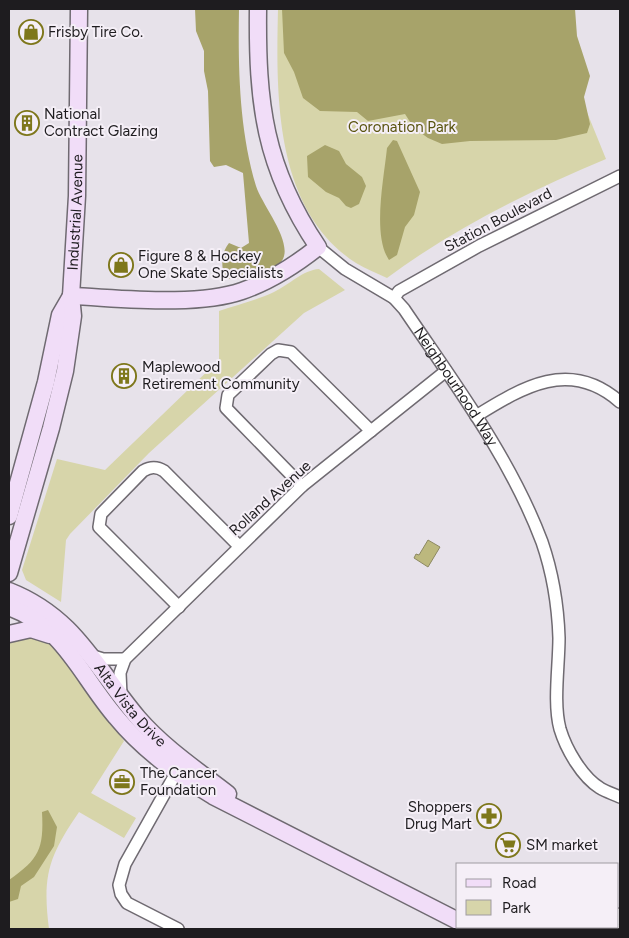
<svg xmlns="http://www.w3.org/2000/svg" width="629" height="938" font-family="Figtree,sans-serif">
<rect width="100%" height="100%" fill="#e7e2ea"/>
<!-- green -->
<g fill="#d7d5aa">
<path d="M278,9H545L606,159C530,191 454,228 387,278C377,273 366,269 356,263C274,210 276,95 278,9Z"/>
<path d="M319,269L345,290L304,313L149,453L70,534L66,540L61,602L26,580L22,570L57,459L105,470L219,360V311C237,305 257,300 274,292C289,285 303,270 319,269Z"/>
<path d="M30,634L51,642L124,741L91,793L136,818L124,838L79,812C49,856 42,875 49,929H9V644L14,639Z"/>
</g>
<!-- forest -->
<g fill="#a7a36a">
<path d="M195,9H239C238,67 239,129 256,186C262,205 292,240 283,259C276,272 238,282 224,278C222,265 220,255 229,243L241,248L249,243L243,173L226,165L214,167L210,161L208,91L204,71V51L196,31Z"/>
<polygon points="282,9 575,9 577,36 590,76 584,97 590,124 587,133 556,140 470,141 442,144 428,138 414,128 405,114 368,121 357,112 320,111 303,98 294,72 284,53"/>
<path d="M393,140L397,141L420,192L414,215L405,227L397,255L389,260C372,235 384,178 387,148Z"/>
<polygon points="325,145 339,151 346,164 362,177 366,186 359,204 351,208 346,206 339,198 326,192 308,177 307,156"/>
<path d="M48,810L57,827L54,846L34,877L21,886L18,899L9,902V880C39,859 44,849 42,812Z"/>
</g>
<!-- water -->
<polygon fill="#bcb87e" stroke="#8d8962" points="428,540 440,547 428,567 414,558 416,554 419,555"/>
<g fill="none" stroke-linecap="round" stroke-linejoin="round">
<defs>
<g id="street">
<path id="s1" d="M318,247L345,269L394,298L404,309C454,383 510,457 542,542C552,571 558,607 559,638C559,666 553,703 560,729C566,749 582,777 600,788C606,792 614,794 620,797"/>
<polyline points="394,298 399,291 479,246 620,176"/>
<path d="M476,416C523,387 570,358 620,402"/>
<polyline points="302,486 226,408 228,395 271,354 278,350 291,352 371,431"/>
<path d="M179,607L99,527L101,514L143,471C150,467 156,466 164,471L239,546"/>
<polyline points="90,655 103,659 125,659"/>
<polyline points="121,695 120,673 125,659 302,486 446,371"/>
<polyline points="176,773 125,864 119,885 121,894 127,903 178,929"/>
<polyline points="618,919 620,914"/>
<polyline points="612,929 614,927"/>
</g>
<g id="secondary">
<path d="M71,296C120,298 196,307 242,291C271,281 294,266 318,247C264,167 257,103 258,9"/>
<polyline points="9,516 46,382 60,315 71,296"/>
<path id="s2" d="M9,573L51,428L65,371L73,316L71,296L77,196L79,9"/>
<path id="s3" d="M9,591C75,617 95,667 138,718C164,748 197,770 228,794"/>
<path d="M9,607C65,628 80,675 116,717C143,750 177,774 213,796L458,921"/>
<polyline points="9,634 31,629 50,635"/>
<polyline points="469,927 474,929"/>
</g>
</defs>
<!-- street casing -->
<use href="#street" stroke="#6f6a71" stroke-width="14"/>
<!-- secondary casing -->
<use href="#secondary" stroke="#6f6a71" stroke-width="19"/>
<!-- street -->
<use href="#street" stroke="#fff" stroke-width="11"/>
<!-- secondary -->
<use href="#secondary" stroke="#f1ddf8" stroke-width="16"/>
</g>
<!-- icons -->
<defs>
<symbol id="shop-ring" viewBox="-11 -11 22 22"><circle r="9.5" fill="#f5eff7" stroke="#7e771b" stroke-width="1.5"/><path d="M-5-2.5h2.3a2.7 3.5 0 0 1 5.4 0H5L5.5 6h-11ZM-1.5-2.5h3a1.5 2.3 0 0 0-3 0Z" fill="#7e771b"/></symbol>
<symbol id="building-ring" viewBox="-11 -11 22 22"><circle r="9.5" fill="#f5eff7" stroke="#7e771b" stroke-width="1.5"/><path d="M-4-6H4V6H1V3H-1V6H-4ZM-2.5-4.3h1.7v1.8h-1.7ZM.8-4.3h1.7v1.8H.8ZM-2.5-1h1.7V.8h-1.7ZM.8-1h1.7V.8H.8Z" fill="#7e771b"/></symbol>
<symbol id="office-ring" viewBox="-11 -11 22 22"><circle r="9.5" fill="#f5eff7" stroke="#7e771b" stroke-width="1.5"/><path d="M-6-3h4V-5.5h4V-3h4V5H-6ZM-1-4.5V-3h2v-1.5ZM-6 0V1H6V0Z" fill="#7e771b"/></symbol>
<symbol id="pharmacy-ring" viewBox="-11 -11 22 22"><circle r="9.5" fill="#f5eff7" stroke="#7e771b" stroke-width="1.5"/><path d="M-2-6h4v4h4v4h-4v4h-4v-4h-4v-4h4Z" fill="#7e771b"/></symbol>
<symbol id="supermarket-ring" viewBox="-11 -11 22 22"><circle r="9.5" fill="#f5eff7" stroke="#7e771b" stroke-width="1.5"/><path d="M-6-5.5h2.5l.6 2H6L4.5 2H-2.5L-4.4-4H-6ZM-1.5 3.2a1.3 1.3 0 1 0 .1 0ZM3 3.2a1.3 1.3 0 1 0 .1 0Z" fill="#7e771b"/></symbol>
</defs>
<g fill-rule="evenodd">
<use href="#shop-ring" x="17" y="18" width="28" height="28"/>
<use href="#building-ring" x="13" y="109" width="28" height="28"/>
<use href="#shop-ring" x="107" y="251" width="28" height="28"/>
<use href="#building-ring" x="110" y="362" width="28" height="28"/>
<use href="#office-ring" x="108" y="768" width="28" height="28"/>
<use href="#pharmacy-ring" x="475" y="802" width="28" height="28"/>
<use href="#supermarket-ring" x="494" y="831" width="28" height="28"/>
</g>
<g text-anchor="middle" stroke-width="4" stroke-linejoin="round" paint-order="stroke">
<!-- poi labels -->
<g font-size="15" fill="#1e1c1f" stroke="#f5eff7" text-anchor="start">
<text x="48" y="37">Frisby Tire Co.</text>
<text x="44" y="119">National<tspan x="44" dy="17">Contract Glazing</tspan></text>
<text x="138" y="261">Figure 8 &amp; Hockey<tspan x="138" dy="17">One Skate Specialists</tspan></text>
<text x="142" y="372">Maplewood<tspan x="142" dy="17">Retirement Community</tspan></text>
<text x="140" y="778">The Cancer<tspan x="140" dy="17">Foundation</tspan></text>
<text x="472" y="812" text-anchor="end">Shoppers<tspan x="472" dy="17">Drug Mart</tspan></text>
<text x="526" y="850">SM market</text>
</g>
<!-- park labels -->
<g font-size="15" fill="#59540f" stroke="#f5eff7">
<text x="402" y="132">Coronation Park</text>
</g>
<!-- street labels -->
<g font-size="15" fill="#1e1c1f" stroke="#f5eff7">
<text dy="5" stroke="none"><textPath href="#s2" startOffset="369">Industrial Avenue</textPath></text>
<text transform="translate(498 220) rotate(-28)" y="5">Station Boulevard</text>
<text dy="5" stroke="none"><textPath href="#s1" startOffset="200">Neighbourhood Way</textPath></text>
<text transform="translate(270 498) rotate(-42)" y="5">Rolland Avenue</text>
<text dy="5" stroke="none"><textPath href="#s3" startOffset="169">Alta Vista Drive</textPath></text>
</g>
</g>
<!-- border -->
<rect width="629" height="938" fill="none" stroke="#1e1c1f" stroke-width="20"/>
<!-- legend -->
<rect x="456" y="863" width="162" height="65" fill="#f5eff7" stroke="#9f9ba1"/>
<rect x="466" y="879" width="25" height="8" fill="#f1ddf8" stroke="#9f9ba1"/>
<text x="502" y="888" font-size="15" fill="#1e1c1f">Road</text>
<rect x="466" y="900" width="25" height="15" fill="#d7d5aa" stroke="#9f9ba1"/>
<text x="502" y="913" font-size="15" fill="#1e1c1f">Park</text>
</svg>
